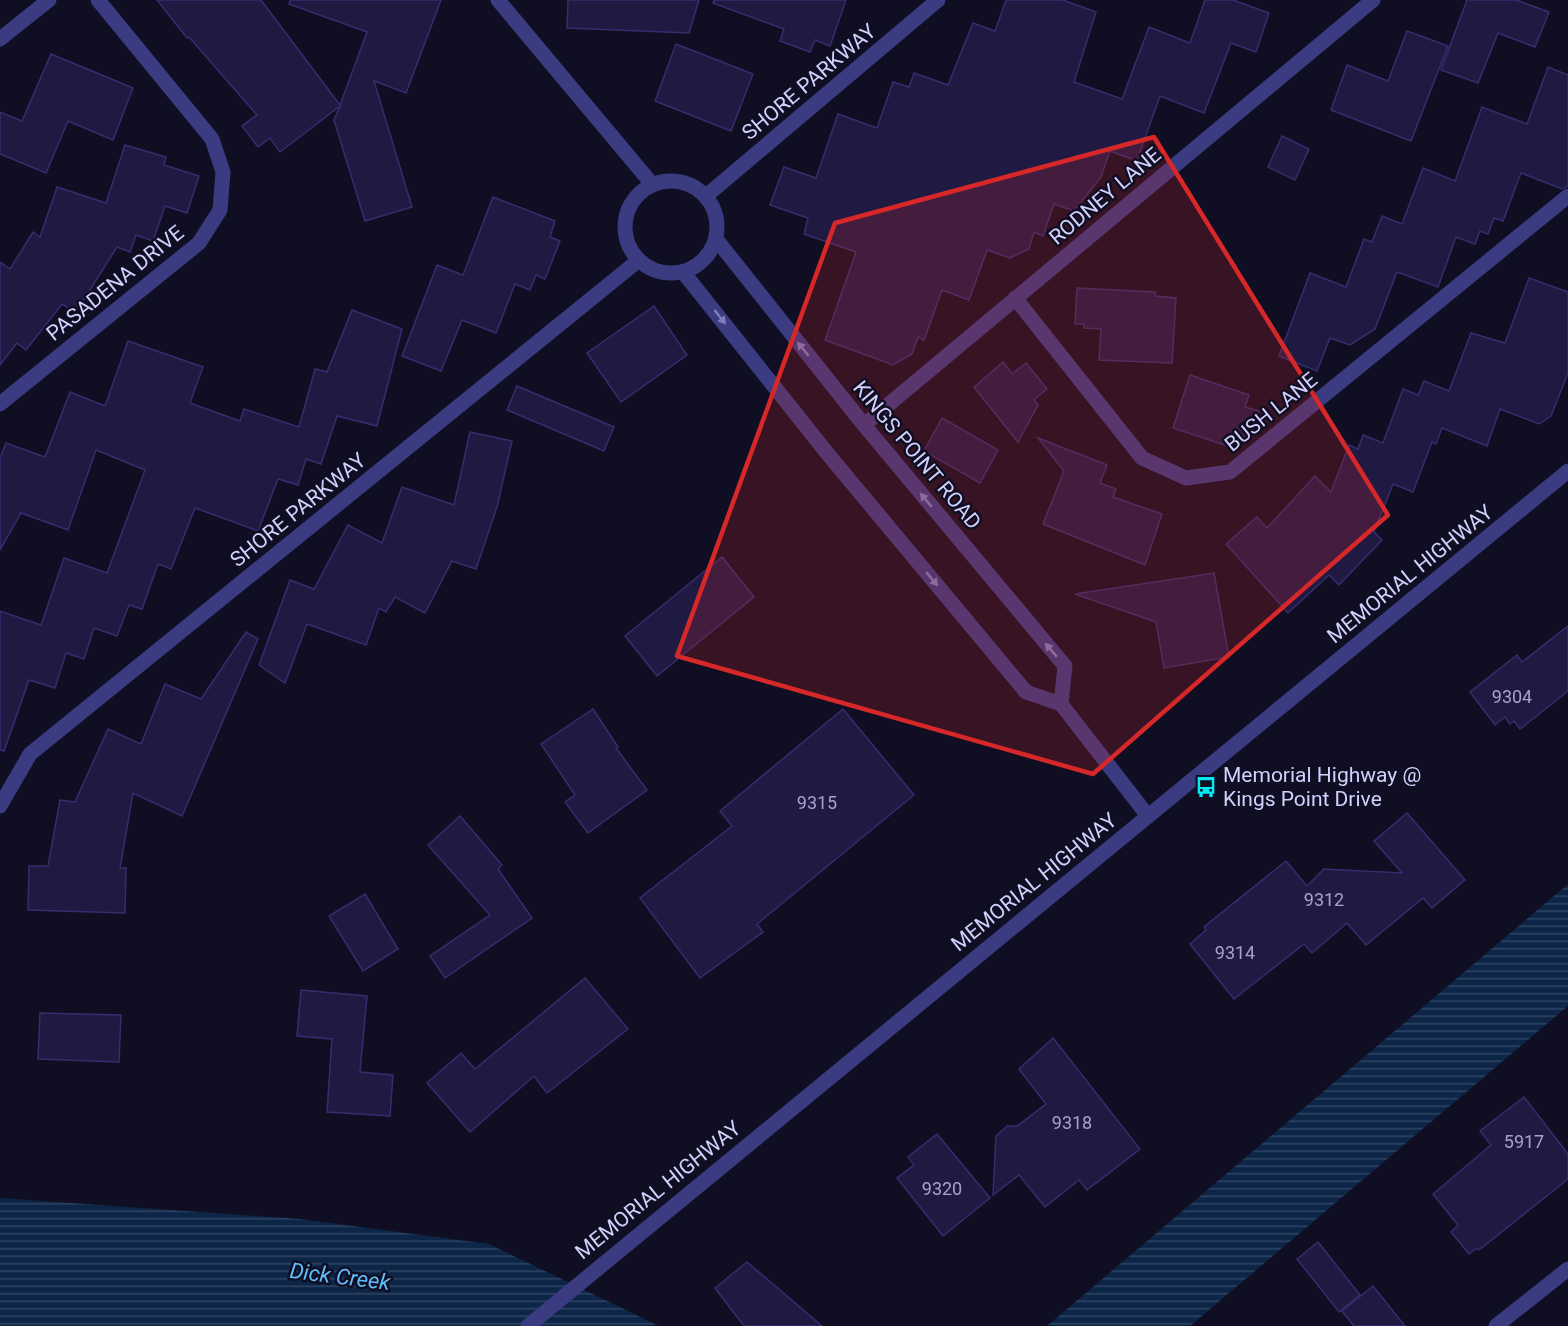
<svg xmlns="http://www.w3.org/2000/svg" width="1568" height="1326" font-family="Roboto,sans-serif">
<defs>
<pattern id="water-rules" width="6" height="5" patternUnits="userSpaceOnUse" patternTransform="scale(1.5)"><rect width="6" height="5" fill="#0d2647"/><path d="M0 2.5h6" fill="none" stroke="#2f4463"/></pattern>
</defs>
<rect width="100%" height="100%" fill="#100e22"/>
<!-- water -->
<g fill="url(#water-rules)">
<polygon points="1568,884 1568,1006 1190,1326 1047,1326"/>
<polygon points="0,1198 300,1219 489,1244 659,1326 0,1326"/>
</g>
<!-- building -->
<g fill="#201a43" stroke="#362d6e" stroke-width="1.5">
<polygon points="157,0 261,0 340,105 367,32 289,4 290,0 441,0 406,93 374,81 412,207 365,221 334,120 340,106 280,152 270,138 258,147 242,126 257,115 189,37 187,38"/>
<polygon points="568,0 699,0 689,33 567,28"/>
<polygon points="714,0 846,0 830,46 815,40 810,52 780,41 784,29 713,3"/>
<polygon points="1006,0 1063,0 1096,12 1074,82 1122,99 1149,27 1190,43 1205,0 1233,0 1269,13 1256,52 1231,43 1204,113 1160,96 1137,161 1110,151 1101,177 1074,211 1054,204 1043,236 1034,232 1029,249 1010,258 987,250 969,300 942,290 924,340 918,337 912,354 893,365 825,340 856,252 804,234 808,218 770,205 784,167 816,178 838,114 877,128 893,82 909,87 914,73 948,85 973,23 995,31"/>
<polygon points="1467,0 1516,0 1549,12 1535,47 1498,33 1478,83 1441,70"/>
<polygon points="1407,31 1448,46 1411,141 1331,110 1347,65 1388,81"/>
<polygon points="676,44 753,74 731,131 655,101"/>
<polygon points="51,54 133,88 113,140 68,121 46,173 0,154 0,112 22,121"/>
<polygon points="1548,67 1568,75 1568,186 1562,189 1521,173 1503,221 1494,218 1488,234 1480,231 1475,244 1456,237 1438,287 1397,272 1375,329 1350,345 1330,338 1317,371 1279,356 1310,273 1346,287 1364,239 1372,242 1382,216 1402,224 1423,168 1455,181 1482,107 1527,124"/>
<polygon points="1282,136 1309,149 1295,180 1268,167"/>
<polygon points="125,145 166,157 164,165 199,176 187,213 165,206 153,241 136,235 130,252 117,247 76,312 62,304 26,350 17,343 0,365 0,262 10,269 33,232 40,237 57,187 106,203"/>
<polygon points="493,197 555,221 550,237 560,241 545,279 536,275 530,290 515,284 496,333 462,320 441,371 402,356 437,265 463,275"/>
<polygon points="1529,278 1568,292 1568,373 1551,416 1539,424 1500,409 1487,446 1442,428 1436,444 1432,442 1413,492 1393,484 1374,532 1382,540 1339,585 1329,575 1288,613 1226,544 1257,517 1267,528 1315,476 1331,492 1349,445 1358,449 1363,435 1383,443 1403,389 1418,395 1424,381 1449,391 1471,333 1505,343"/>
<polygon points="1077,288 1155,292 1155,296 1176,298 1172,363 1099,360 1101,329 1084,328 1084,324 1075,324"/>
<polygon points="654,306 687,355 621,402 587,353"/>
<polygon points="352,310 402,329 377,426 337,416 321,464 306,459 298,485 278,479 258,531 195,508 171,569 158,564 142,609 129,605 117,636 94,628 84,659 66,653 55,688 29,680 4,751 0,750 0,611 41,625 64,558 107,573 145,470 96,450 68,530 21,513 0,550 0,458 6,443 45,457 70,392 105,406 128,341 203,367 190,403 240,421 244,409 299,427 315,369 327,372"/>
<polygon points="1003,362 1012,374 1026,363 1047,389 1034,400 1038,405 1018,442 974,387"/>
<polygon points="1190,375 1249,395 1245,407 1259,411 1250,438 1232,433 1228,446 1173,428"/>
<polygon points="517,386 614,427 604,451 507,410"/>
<polygon points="942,418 998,450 980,483 924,451"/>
<polygon points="470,432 512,441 497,507 476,569 452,561 425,613 395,597 386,612 379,608 366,645 307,624 285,683 259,665 290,580 314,589 348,525 382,543 402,487 454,505"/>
<polygon points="1038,438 1107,465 1100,483 1116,489 1113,497 1162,514 1145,565 1043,524 1064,471"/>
<polygon points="722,557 754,597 657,676 625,636"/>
<polygon points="1214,573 1229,657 1164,668 1156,622 1075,594"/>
<polygon points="1568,626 1568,691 1520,729 1514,721 1510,724 1505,717 1495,725 1470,692 1517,655 1522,662"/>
<polygon points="246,632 258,639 182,816 133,793 120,868 126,868 125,913 28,910 29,866 48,866 60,800 75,802 108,729 141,744 165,684 201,699"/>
<polygon points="593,709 618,747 616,748 647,790 588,833 565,802 575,795 541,744"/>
<polygon points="843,709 914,795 757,924 763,932 700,978 640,898 732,826 720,811"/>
<polygon points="1407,813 1465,880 1432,908 1423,898 1366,945 1347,923 1312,953 1304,944 1234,999 1190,944 1206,930 1204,927 1286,861 1307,886 1324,869 1402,873 1374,841"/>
<polygon points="460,816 502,865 498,869 532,918 445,978 430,956 490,915 428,845"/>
<polygon points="365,894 398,949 363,971 329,916"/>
<polygon points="585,978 628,1029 547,1093 534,1076 470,1132 427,1083 461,1053 475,1069"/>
<polygon points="301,990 367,996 360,1072 393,1075 390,1116 327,1112 332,1039 297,1036"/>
<polygon points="40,1013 121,1015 119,1062 38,1059"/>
<polygon points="1053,1038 1140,1149 1087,1190 1079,1180 1045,1207 1019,1175 993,1195 996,1136 1007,1126 1017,1126 1046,1104 1019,1069"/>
<polygon points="1524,1097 1568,1154 1568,1179 1479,1250 1477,1248 1469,1254 1451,1232 1458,1225 1433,1194 1491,1145 1480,1131"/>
<polygon points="937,1134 990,1198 943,1236 897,1178 914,1165 908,1157"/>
<polygon points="1318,1242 1360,1295 1339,1312 1297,1259"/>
<polygon points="747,1262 822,1326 744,1326 715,1288"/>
<polygon points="1373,1286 1405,1326 1354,1326 1342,1311"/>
</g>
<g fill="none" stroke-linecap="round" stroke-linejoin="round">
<!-- minor -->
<g stroke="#3a3b80" stroke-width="15">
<polyline points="498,0 652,184"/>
<polyline points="0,39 49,0"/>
<circle cx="671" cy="227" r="46"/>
<polyline points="706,196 938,0"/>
<polyline points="716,239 864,425 1065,666 1061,704"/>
<polyline points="683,272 827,453 1026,692 1061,704 1148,816"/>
<polyline points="1015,298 1142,458 1186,478 1230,472 1568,196"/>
<polyline points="0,404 199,243 220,210 223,172 212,139 98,0"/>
<polyline points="864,425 1373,0"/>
<polyline points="0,806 30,754 639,260"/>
<polyline points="528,1326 1568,471"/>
<polyline points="1496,1326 1568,1269"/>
</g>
</g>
<!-- one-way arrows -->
<defs><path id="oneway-solid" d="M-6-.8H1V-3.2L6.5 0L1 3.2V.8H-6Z" transform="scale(1.5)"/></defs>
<g fill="#7f7eb9">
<use href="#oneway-solid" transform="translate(720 317) rotate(52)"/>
<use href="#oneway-solid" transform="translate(803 349) rotate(-129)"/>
<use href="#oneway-solid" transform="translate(926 500) rotate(-130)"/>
<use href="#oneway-solid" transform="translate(932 579) rotate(50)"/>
<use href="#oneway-solid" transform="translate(1051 650) rotate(-130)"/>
</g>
<!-- marked area -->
<path fill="#d62828" fill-opacity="0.2" stroke="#d62828" stroke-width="4.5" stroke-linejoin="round" d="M1154,137L1388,515L1093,774L677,656L835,223Z"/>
<!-- icons -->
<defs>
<symbol id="bus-bare" viewBox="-9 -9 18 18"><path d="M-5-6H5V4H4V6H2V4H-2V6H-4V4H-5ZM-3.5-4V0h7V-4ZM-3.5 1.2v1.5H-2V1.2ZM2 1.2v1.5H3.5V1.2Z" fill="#05e9f5" stroke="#100e22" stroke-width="2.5" paint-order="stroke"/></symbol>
</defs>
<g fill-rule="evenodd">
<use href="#bus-bare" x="1191" y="772" width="30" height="30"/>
</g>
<g text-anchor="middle" stroke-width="5" stroke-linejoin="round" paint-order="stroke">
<!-- number labels -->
<g font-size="18" fill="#a6a2cf">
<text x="1512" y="703">9304</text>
<text x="817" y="809">9315</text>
<text x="1324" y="906">9312</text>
<text x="1235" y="959">9314</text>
<text x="1072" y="1129">9318</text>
<text x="1524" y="1148">5917</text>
<text x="942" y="1195">9320</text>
</g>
<!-- street labels -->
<g font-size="21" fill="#d3d0fe" stroke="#100e22">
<text transform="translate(809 82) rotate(-40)" y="7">SHORE PARKWAY</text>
<text transform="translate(1105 196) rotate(-40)" y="7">RODNEY LANE</text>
<text transform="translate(115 283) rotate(-39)" y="7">PASADENA DRIVE</text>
<text transform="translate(1271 412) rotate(-39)" y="7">BUSH LANE</text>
<text transform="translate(917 455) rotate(50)" y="7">KINGS POINT ROAD</text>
<text transform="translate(298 510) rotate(-39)" y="7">SHORE PARKWAY</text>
<text transform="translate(1410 574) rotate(-39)" y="7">MEMORIAL HIGHWAY</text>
<text transform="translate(1034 882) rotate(-39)" y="7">MEMORIAL HIGHWAY</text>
<text transform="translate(658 1190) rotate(-39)" y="7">MEMORIAL HIGHWAY</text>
</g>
<!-- poi labels -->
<g font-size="21" fill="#d3d0fe" stroke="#100e22" text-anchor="start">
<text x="1223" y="782">Memorial Highway @<tspan x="1223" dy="24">Kings Point Drive</tspan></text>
</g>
<!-- water labels -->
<g font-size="22" font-style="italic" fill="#60bcfc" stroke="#100e22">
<text transform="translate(340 1276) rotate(7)" y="8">Dick Creek</text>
</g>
</g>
</svg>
